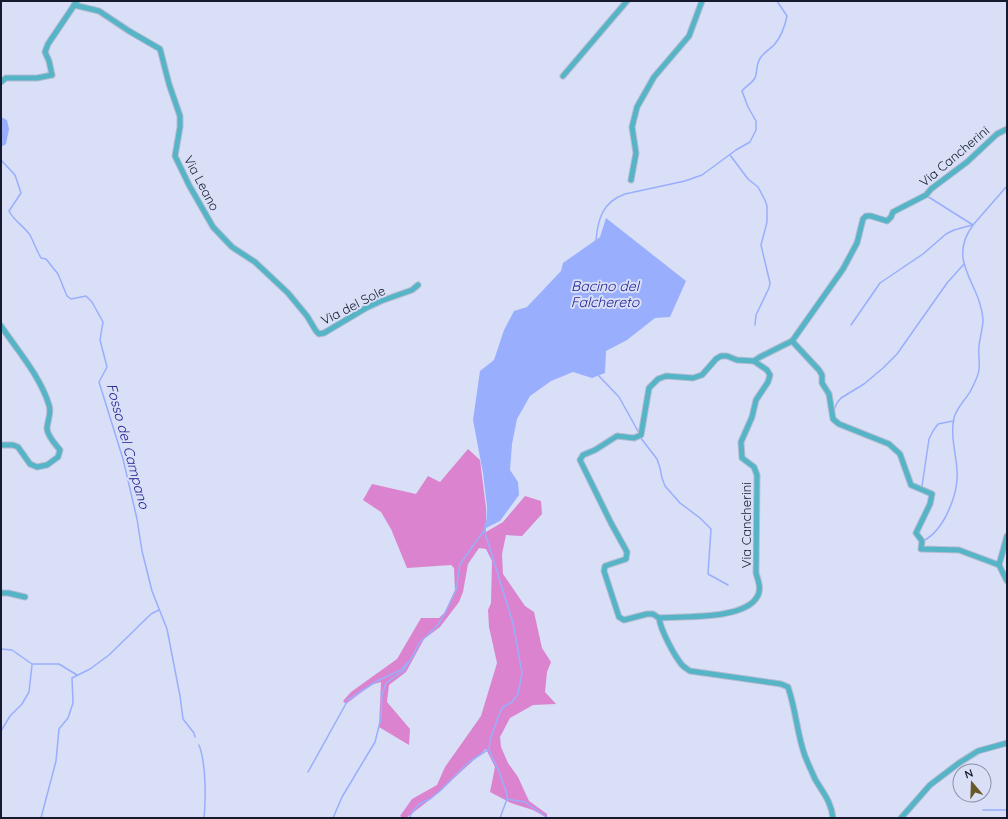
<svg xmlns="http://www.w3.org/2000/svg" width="1008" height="819" font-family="Quicksand,sans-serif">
<rect width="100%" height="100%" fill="#d8dff6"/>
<!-- forest -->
<polygon fill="#db83cf" points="468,449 480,460 486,508 486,532 503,522 525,496 541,501 542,514 522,536 506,535 502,554 503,574 525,606 534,612 542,648 551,662 547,672 545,692 556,704 533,705 510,718 500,737 501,747 508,763 518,777 529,801 547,814 547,818 533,810 511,803 490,792 495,767 486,749 432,798 406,818 403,818 400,816 412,799 437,785 445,767 481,716 497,663 489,627 488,610 491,603 492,561 486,549 479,548 468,564 463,592 459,602 440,627 424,639 406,672 389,685 387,702 410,729 409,745 379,727 381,682 371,685 346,704 343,701 351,692 397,659 421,618 439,618 445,612 455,590 454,568 451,565 407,568 391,529 381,512 363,500 372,484 416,494 428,476 440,482"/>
<!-- water -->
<g fill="#99aefd">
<polygon points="1,117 7,120 9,129 6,144 1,147"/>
<polygon points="606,218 686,281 670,317 655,318 627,340 606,351 605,373 592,378 573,372 551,381 530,396 517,419 512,444 510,470 518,482 519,495 500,521 486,528 487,507 483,473 473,420 480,371 494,360 504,330 514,311 527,307 561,271 563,263 600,237"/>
</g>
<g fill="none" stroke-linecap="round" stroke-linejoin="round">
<!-- stream -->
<g stroke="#99aefd" stroke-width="1.5">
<polyline points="730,155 748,179 758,187 765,200 767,206 767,222 761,245 770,283 769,288 756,315 755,325"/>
<path d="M1,160L15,175L21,193L9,211C14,221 24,226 30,235C34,243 37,251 41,258L46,259L58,274L67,296L71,299L86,296L92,302L103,322L100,340L107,367L99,382L123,459L137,519L142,551L152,591L167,629L180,696L183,719L194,733L195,737"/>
<polyline points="927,196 973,225"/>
<path d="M596,240C598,218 603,202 625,194L685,181L702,175L736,150L750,142L756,130V121L748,107L742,91C746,86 752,83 755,78C758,71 755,65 761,57C765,52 770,49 774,45C781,37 785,26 787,16L777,1"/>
<polyline points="851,325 880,283 923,254 946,234 954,230 972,225"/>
<polyline points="598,375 619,397 639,433"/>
<polyline points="834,410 837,403 841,398 864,384 883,368 897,354 947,283 964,264"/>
<polyline points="640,437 657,459 660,468 662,478 665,486 680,503 700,518 711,529 708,574 728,585"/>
<polyline points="922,486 929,439 933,431 938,424 953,421"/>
<polyline points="487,521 485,525 485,533 513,623 522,673 518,694 512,702 503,707 500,712 490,740 489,749 492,757 498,769 507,794 507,799 500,818"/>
<path d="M923,541C945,530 959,492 957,470C956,453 950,435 954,418C957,406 966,400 971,390C974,384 978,377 979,370C980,362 978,354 979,346C980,337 983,328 983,319C980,282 946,262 973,225L1007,186"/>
<polyline points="1,649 12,650 32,664 59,664 77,675"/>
<polyline points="1,731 10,716 22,704 29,692 32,665"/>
<path d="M199,745C206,763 206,798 204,818"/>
<polyline points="308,772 348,700 377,681 401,670 408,662"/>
<polyline points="507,799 525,802 548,818"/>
<polyline points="983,810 1007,810"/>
<polyline points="41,818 56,761 59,729 68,718 73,703 72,678 90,669 109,655 151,614 159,610"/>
<polyline points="333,818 342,797 375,742 381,718 382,695 386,683 403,671 414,654 419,643 437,626 444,615 456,590 460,564 485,529"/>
<polyline points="388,818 391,818"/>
<polyline points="409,818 413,811 419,804 430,799 440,791 469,762 489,749"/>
</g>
<defs>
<g id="street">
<polyline points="74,5 99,11 129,31 160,49 169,84 180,116 180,127 175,156 189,185 213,227 232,247 255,262 288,293 307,316 316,331 319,334 324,333 366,308 381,301 412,290 418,285"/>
<polyline points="563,76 627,1"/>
<polyline points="1,82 6,78 37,78 52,75 49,61 45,52 48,44 77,1"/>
<polyline points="631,180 636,153 632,127 637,107 654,77 689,36 702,1"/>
<path d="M1,326C18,351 40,376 49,405C52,414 47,421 47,429C48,437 56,445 60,450L58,457L47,465L37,467L30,464L18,447L13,445H1"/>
<polyline points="792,341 819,370 822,375 822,383 829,394 833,419 839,424 889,444 900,454 911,485 932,494 930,504 916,533 922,541 921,549 959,550 999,565 1007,581"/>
<polyline points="999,565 1007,536"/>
<polyline points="1,593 8,593 25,597"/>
<polyline points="659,618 653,614 647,614 624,620 619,617 604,571 605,566 626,559 627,552 611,523 580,460 583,455 595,450 617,436 634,438 641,435 649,388 658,379 666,376 693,378 702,375 716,359 721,356 727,356 737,360 754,361"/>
<path d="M833,818C831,801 823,793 815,779C812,772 808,764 805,756C797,734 796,710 788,687L781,684L690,671C687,669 684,667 682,665C674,655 661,631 659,618C682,616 744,620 757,597C762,590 758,580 756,573L757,475L754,467L742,458L741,442L752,417L756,400L768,382L770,375L767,370L754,361L760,357L792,341L795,337L843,269L857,243L863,219L866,216H871L887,221L891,217L893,212L926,195L931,189L967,162L997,134L1007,129"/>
<polyline points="901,818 930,785 959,763 978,751 1007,743"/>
</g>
</defs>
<!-- street casing -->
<use href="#street" stroke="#b5bcd2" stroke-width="7"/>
<!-- street -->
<use href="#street" stroke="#56b4c7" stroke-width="5"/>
</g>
<g text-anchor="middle" stroke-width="4" stroke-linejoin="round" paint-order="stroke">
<!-- street labels -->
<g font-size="13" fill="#151a2e" stroke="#d8dff6">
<text transform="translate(954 156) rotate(-40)" y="5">Via Cancherini</text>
<text transform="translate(202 183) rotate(62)" y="5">Via Leano</text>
<text transform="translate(353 305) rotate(-27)" y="5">Via del Sole</text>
<text transform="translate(746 525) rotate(-90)" y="5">Via Cancherini</text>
</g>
<!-- water labels -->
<g font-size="14" font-style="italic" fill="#212090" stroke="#d8dff6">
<text x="605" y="291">Bacino del<tspan x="605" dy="16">Falchereto</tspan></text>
<text transform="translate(128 446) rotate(75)" y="5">Fosso del Campano</text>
</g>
</g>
<!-- border -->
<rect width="1008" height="819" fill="none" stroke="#151a2e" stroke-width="4"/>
<!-- north arrow -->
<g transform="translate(972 783) rotate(341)"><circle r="19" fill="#d8dff6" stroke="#8a90a6"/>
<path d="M0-3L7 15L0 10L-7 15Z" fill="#685926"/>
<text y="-6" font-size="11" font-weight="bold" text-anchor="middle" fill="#151a2e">N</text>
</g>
</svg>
